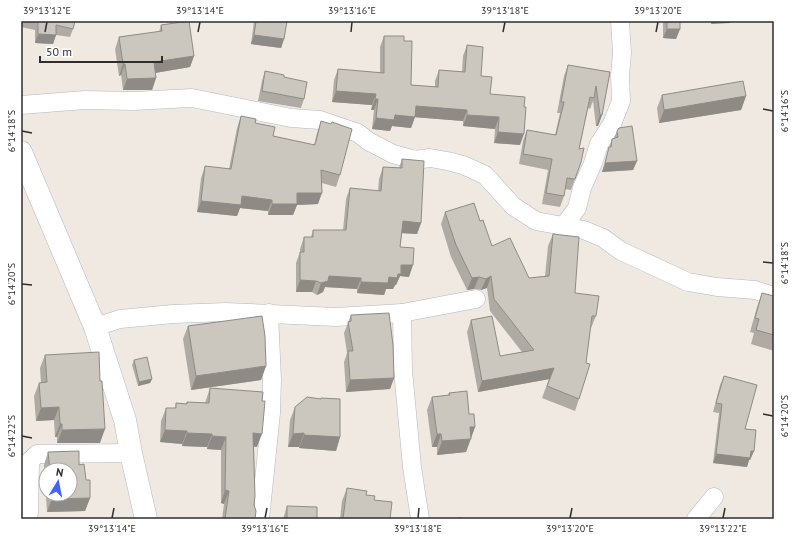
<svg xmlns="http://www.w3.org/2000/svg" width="795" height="540" font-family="'PT Sans',sans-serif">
<rect width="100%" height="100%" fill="#efe9e1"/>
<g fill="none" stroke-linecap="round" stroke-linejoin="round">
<defs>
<g id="street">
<polyline points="21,105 85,100 133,101 192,98 291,118 320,120 358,133 368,141 393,154 415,160 430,158 447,161 463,165 485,175 513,206 536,221 584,230 603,238 621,251 688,282 717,287 755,290 774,296"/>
<polyline points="563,227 577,208 582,188 593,163 599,144 612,124 621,101 620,76 622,53 620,21"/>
<polyline points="402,313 403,370 412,467 420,519"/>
<polyline points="95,327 120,319 173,314 226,312 336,317 402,313 476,299"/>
<polyline points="28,519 29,512 30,461 37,454 131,453"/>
<polyline points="260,519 271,413 272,380 269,313"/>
<polyline points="696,519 714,497"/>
</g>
<polyline id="secondary" points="21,152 95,327 125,420 131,453 146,519"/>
</defs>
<!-- street casing -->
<use href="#street" stroke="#b4b7c1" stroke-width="19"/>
<!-- secondary casing -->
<use href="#secondary" stroke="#b4b7c1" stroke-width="23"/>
<!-- street -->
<use href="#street" stroke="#fff" stroke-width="18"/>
<!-- secondary -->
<use href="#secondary" stroke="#fff" stroke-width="22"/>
</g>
<!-- wall -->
<g fill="#afaba4" fill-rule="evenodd">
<polygon points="22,21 75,21 73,29 70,37 56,35 53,44 35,43 35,30 21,27"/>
<polygon points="254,21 287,21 284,39 281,48 251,44"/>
<polygon points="663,21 680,21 680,29 676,39 663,38"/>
<polygon points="161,25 194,56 190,67 155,73 156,78 152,90 123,90 121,75 119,76 115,49 119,37 159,32"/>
<polygon points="384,36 404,41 411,85 435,87 435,81 439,70 462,72 463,56 467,45 490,94 520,145 494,143 495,129 463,126 463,121 415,117 411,128 392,126 390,131 372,129 374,110 371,110 372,105 332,102 334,80 338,69 380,73 380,47"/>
<polygon points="568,65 610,72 602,115 598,126 596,126 593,101 590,109 588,108 579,149 581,162 571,190 565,189 564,196 560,207 542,204 548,170 519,164 523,141 527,130 555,135 560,113 557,113 564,76"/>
<polygon points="265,71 284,77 304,99 301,108 258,101 262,81"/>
<polygon points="662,95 746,96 741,110 659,123 657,108"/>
<polygon points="241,116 255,123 273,136 314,145 317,133 321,121 340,175 336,187 322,183 318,204 297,205 293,215 268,215 268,211 240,208 237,216 197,212 201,178 205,166 229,169 237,128"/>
<polygon points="617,131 637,161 633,170 602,172 612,139 614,138"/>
<polygon points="402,159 421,223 417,234 402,233 400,247 409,277 400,276 396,285 395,285 393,289 386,289 384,295 357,293 357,289 325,287 323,292 317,295 312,292 296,292 296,263 300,252 300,249 304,237 311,237 313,230 343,230 346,199 350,188 378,191 379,179 383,167 399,168"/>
<polygon points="445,212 480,221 492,246 529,278 545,276 548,246 553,234 575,293 596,316 591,328 590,328 579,399 575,411 542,398 549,379 478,392 467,332 471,320 500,356 522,352 490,311 487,288 481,290 474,289 467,290 451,257 441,224"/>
<polygon points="762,293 774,296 774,351 751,344 754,333 750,332 757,307"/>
<polygon points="351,315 394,378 390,389 346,392 344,362 347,353 344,333"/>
<polygon points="188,326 266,366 261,380 191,390 183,339"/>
<polygon points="45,355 100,443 57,443 57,437 55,437 54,420 36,421 34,396 39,383 41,383 40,368"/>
<polygon points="134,360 152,379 150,383 138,386 132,365"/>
<polygon points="724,376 754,451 750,460 749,460 747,467 713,463 719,413 713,412 720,385"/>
<polygon points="210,388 257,447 254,446 255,519 222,519 224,504 221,503 221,450 207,449 207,447 182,446 182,444 160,442 161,421 166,408 175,408 176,403 186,404 187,402 205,403"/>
<polygon points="449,393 469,414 475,427 466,452 437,455 437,447 432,447 427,410 432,397 448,395"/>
<polygon points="321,398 340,437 336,451 299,448 299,447 288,447 290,420 295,407 321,399"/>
<path d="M48,452L79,465L86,480L90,498L85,511L47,512L44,465ZM46,470H70V494H46Z"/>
<polygon points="347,488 366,495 374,500 390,519 340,519 342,501"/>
<polygon points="287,506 317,519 283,519"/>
</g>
<!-- shaded-wall -->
<g fill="#8e8b86">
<polygon points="712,21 731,21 730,23 711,24"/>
<polygon points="667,29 680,29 676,39 663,38"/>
<polygon points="38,34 56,35 53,44 35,43"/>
<polygon points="254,35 284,39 281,48 251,44"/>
<polygon points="194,56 190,67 149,74 154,62"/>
<polygon points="123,64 125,64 121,75 119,76"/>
<polygon points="156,78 152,90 123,90 127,79"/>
<polygon points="336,91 376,94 372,105 332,102"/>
<polygon points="746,96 741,110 659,123 664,110"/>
<polygon points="375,99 378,99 374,110 371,110"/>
<polygon points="416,106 467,110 463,121 412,117"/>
<polygon points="395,115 415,117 411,128 392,126 390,131 372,129 376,118"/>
<polygon points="467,115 499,117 495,129 463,126"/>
<polygon points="600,115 602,115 598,126 596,126"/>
<polygon points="498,132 524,134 520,145 494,143"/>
<polygon points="637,161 633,170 602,172 605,163"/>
<polygon points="297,193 322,193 318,204 297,205 293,215 268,215 272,204"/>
<polygon points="242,196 272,200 268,211 240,208 237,216 197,212 201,201"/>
<polygon points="403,221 421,223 417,234 399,233"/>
<polygon points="401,265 413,265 409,277 400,276 396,285 395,285 393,289 386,289 384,295 357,293 361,282 389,277"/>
<polygon points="329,276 361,278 357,289 325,287 323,292 317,295 321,283"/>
<polygon points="491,276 487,288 481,290 486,279"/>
<polygon points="479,277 474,289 467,290 472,278"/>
<polygon points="300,280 316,281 312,292 296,292"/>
<polygon points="266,366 261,380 191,390 196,376"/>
<polygon points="554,368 550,379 478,392 482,381"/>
<polygon points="394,378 390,389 346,392 350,380"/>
<polygon points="152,379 150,383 138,386 139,382"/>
<polygon points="59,407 54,420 36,421 41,408"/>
<polygon points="60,424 62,424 57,437 55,437"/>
<polygon points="470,427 475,427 466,452 437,455 442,441"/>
<polygon points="105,429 100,443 57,443 62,430"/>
<polygon points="165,430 187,431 182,444 160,442"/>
<polygon points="187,433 212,434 207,447 182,446"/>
<polygon points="253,433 262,434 257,447 249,446"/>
<polygon points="304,433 299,447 288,447 293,434"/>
<polygon points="437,434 441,434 437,447 432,447"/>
<polygon points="304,435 340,437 336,451 299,448"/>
<polygon points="212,436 226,437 221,450 207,449"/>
<polygon points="751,451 754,451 750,460 749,460 747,467 713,463 716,454"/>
<polygon points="225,490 229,491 224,504 221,503"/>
<polygon points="90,498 85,511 47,512 52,499"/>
</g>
<!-- building -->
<g fill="#cbc7bf" stroke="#8e8b86">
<polygon points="36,21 75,21 73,29 56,25 56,35 38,34 38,22"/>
<polygon points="189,21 194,56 154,62 156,78 127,79 125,64 123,64 119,37 162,31 161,25"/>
<polygon points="256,21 287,21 284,39 254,35"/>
<rect x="667" y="21" width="13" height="8"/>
<polygon points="384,36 404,36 404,41 412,41 411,85 438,87 439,70 465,72 467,45 483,47 481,76 492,77 490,94 525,97 524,107 526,107 524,134 498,132 499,117 467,115 467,110 416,106 415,117 395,115 394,120 376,118 378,99 375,99 376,94 336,91 338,69 384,73"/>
<polygon points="568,65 610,72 602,115 600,115 596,86 594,98 590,97 579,149 584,148 581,162 575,179 567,178 564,196 546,193 552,159 523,154 527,130 556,135 564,102 561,102"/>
<polygon points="265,71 284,75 284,77 307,82 304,99 262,91"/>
<polygon points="743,81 746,96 664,110 662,95"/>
<polygon points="241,116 256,119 255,123 275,127 273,136 315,145 321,121 331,124 332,122 352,129 340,175 321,170 322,193 297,193 297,204 272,204 272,200 242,196 241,205 201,201 205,166 231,169"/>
<polygon points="632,126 637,161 605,163 609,147 611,147 612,139 618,137 617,131 619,128"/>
<polygon points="402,159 424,161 421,223 403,221 400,247 414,248 413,265 401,265 401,274 398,274 397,278 389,277 388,283 361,282 361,278 329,276 328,281 321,283 316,281 300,280 300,252 304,252 304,237 313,237 313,230 346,230 350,188 381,191 383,167 402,168"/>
<polygon points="474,203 480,221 483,220 492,246 510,238 529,278 549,276 553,234 579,237 575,293 599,296 596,316 592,316 586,363 590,364 579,399 547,386 554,368 482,381 471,320 492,316 500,356 534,350 494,299 491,276 486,279 479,277 472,278 456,245 445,212"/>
<polygon points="762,293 774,296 774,335 756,330 759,319 755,318"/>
<polygon points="389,313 393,345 394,378 350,380 348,351 353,351 348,322 351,321 351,315"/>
<polygon points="262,316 265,336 266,366 196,376 188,326"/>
<polygon points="99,352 100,381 102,381 105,429 62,430 62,424 60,424 59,407 41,408 39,383 47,382 45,355"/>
<polygon points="147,357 152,379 139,382 134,360"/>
<polygon points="724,376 757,385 745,429 756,430 754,451 751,451 750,458 716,454 722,404 716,403"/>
<polygon points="210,388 263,392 262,401 265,401 262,434 253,433 255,496 254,505 256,511 255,519 225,519 229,491 225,490 226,437 212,436 212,434 187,433 187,431 165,430 166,408 176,408 176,403 187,404 187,402 209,403"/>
<polygon points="467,391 469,414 474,414 475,427 470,427 471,439 442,441 441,434 437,434 432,397 450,395 449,393"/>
<polygon points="307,397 321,399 321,398 340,399 340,437 304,435 304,433 293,434 295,407"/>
<polygon points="79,451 79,465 84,464 86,480 90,480 90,498 52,499 51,494 70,494 70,470 50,470 48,452"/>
<polygon points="347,488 367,491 366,495 375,496 374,500 392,502 390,519 343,519"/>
<polygon points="287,506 317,507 317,519 287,519"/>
<polygon points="458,518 471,519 458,519"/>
</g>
<!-- ticks -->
<path fill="none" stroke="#2e2e2e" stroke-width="1.5" d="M45,32L47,22M198,32L200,22M351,32L352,22M503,32L505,22M656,32L658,22M763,109L773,111M22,131L32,133M763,262L773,263M22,284L32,285M763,414L773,416M22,436L32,438M112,518L114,508M265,518L267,508M418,518L419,508M570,518L572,508M723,518L725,508"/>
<!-- border -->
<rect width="795" height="540" fill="none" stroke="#ffffff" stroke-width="44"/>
<!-- north arrow -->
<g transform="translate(58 482) rotate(10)"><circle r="19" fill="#ffffff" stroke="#ababab"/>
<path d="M0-3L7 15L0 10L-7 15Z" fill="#4264fb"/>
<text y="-6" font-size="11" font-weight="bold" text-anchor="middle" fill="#2e2e2e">N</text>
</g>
<!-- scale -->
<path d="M40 56v6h122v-6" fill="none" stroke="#2e2e2e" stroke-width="2"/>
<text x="46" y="56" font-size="12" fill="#2e2e2e" stroke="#ffffff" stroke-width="3" paint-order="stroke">50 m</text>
<rect x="22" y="22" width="751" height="496" fill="none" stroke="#2e2e2e" stroke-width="1.5"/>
<g font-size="10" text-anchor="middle" fill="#2e2e2e">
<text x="47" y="14">39°13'12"E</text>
<text x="200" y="14">39°13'14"E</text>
<text x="352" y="14">39°13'16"E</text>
<text x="505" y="14">39°13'18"E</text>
<text x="658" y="14">39°13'20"E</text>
<text transform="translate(784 111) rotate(-90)" y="4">6°14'16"S</text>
<text transform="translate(11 131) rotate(-90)" y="4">6°14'18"S</text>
<text transform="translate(784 263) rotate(-90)" y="4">6°14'18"S</text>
<text transform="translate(11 284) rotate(-90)" y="4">6°14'20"S</text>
<text transform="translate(784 416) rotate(-90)" y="4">6°14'20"S</text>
<text transform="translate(11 436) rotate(-90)" y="4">6°14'22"S</text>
<text x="112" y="532">39°13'14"E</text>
<text x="265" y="532">39°13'16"E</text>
<text x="418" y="532">39°13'18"E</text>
<text x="570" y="532">39°13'20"E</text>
<text x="723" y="532">39°13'22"E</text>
</g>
</svg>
